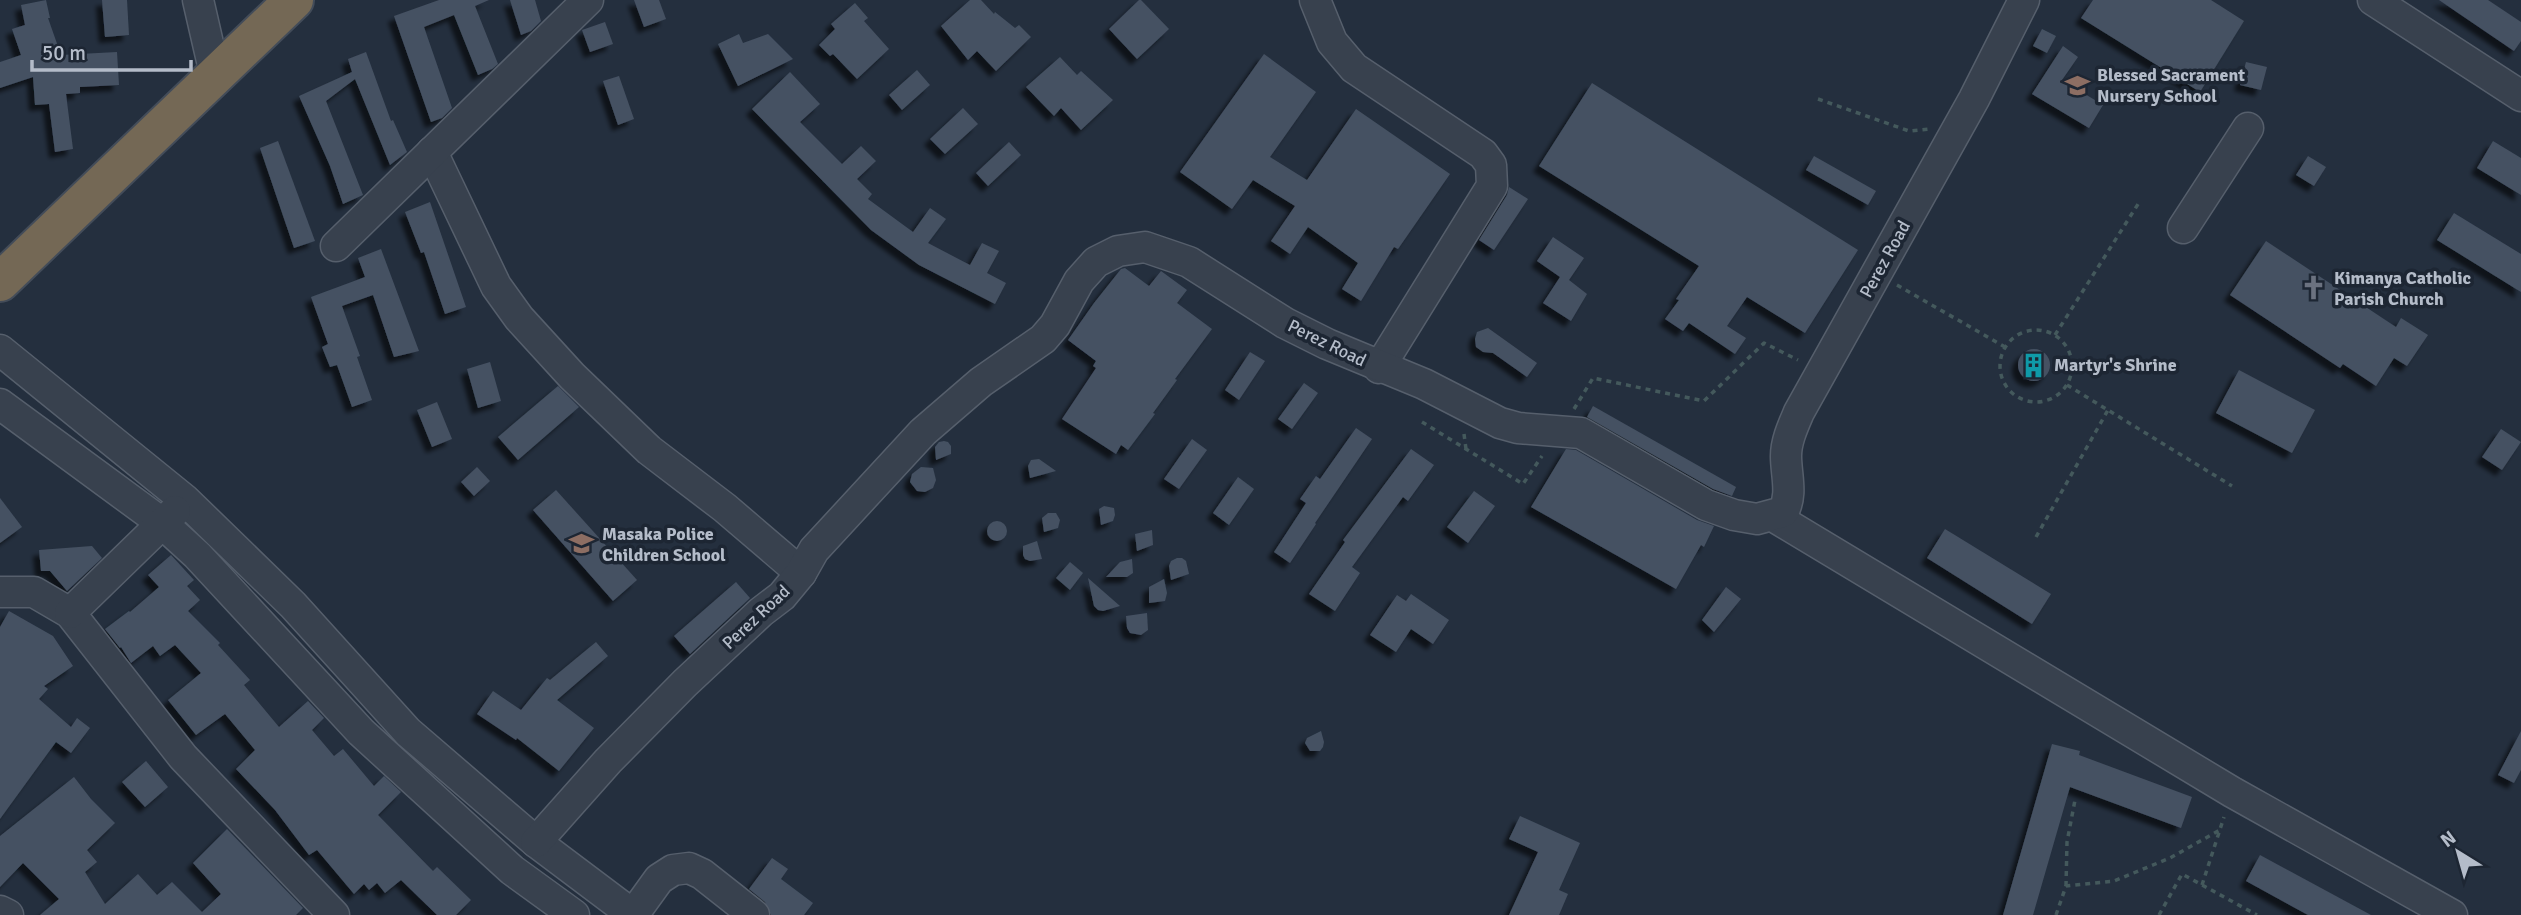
<svg xmlns="http://www.w3.org/2000/svg" width="2521" height="915" font-family="Signika,sans-serif">
<defs>
<filter id="shadow"><feDropShadow dx="-6" dy="6" stdDeviation="2" flood-color="#0009"/></filter>
</defs>
<rect width="100%" height="100%" fill="#242f3e"/>
<!-- building -->
<g fill="#455162" filter="url(#shadow)">
<polygon points="46,0 50,18 48,18 61,55 117,52 119,85 80,87 80,93 66,94 73,149 55,152 49,104 35,105 33,77 0,88 0,62 21,55 12,29 25,25 21,5"/>
<polygon points="102,0 127,0 129,35 105,37"/>
<polygon points="439,0 489,0 475,6 498,64 492,69 478,75 454,15 424,27 452,108 442,118 431,122 394,16"/>
<polygon points="510,0 535,0 541,21 531,31 521,35"/>
<polygon points="634,0 659,0 666,19 644,27"/>
<polygon points="970,0 981,0 994,14 995,12 1015,28 1019,25 1031,37 996,71 977,51 968,60 941,26"/>
<polygon points="1139,0 1141,0 1169,29 1137,59 1109,29"/>
<polygon points="2093,0 2211,0 2244,21 2200,92 2081,18"/>
<polygon points="2439,0 2488,0 2521,22 2521,41 2514,51"/>
<polygon points="855,3 868,18 864,21 889,49 857,79 833,54 830,56 819,45 835,29 831,24"/>
<polygon points="605,22 613,44 590,52 582,30"/>
<polygon points="2042,29 2056,36 2047,53 2033,46"/>
<polygon points="739,34 743,43 768,34 793,59 738,86 718,44"/>
<polygon points="2063,46 2078,57 2062,80 2103,105 2089,128 2032,94"/>
<polygon points="366,52 391,121 393,120 407,152 390,165 355,79 326,101 363,195 343,204 330,166 299,96 352,72 348,59"/>
<polygon points="1264,54 1316,92 1270,157 1307,180 1356,109 1450,174 1398,249 1394,247 1361,301 1342,289 1358,263 1308,227 1290,254 1271,241 1295,206 1253,180 1232,209 1180,172"/>
<polygon points="1060,57 1077,75 1081,71 1113,100 1081,130 1061,108 1054,116 1026,87"/>
<polygon points="2246,62 2267,67 2261,90 2240,85"/>
<polygon points="917,70 930,85 902,110 889,95"/>
<polygon points="790,72 820,104 800,122 842,164 861,146 876,161 857,179 872,194 868,199 913,232 930,208 946,219 928,243 970,265 982,243 999,251 987,273 1006,283 995,304 919,265 871,230 752,109"/>
<polygon points="619,76 634,119 618,125 603,81"/>
<polygon points="1592,83 1858,250 1805,333 1747,297 1727,326 1746,338 1735,354 1689,323 1683,331 1665,319 1679,300 1676,299 1699,266 1539,166"/>
<polygon points="963,108 978,124 945,154 930,139"/>
<polygon points="278,141 315,241 294,248 260,148"/>
<polygon points="2493,141 2521,158 2521,195 2477,168"/>
<polygon points="1009,142 1021,155 988,186 976,173"/>
<polygon points="1814,156 1876,191 1868,205 1806,170"/>
<polygon points="2308,156 2326,167 2314,186 2296,175"/>
<polygon points="1509,187 1528,199 1494,250 1479,240 1507,195"/>
<polygon points="430,202 466,307 445,314 424,252 421,253 405,212"/>
<polygon points="2454,213 2521,254 2521,292 2437,240"/>
<polygon points="1553,237 1584,258 1569,280 1587,294 1571,321 1543,303 1560,277 1537,261"/>
<polygon points="2266,241 2396,327 2401,318 2428,335 2407,366 2394,358 2376,386 2343,364 2340,368 2230,295"/>
<polygon points="381,249 419,351 394,357 373,295 342,306 360,356 357,357 372,400 352,407 337,365 330,367 322,347 328,344 311,297 365,277 358,258"/>
<polygon points="1125,268 1149,286 1161,271 1187,290 1177,303 1212,329 1175,379 1177,380 1153,413 1155,414 1128,450 1121,445 1116,454 1062,419 1096,368 1093,366 1096,361 1068,340 1094,303 1121,269"/>
<polygon points="1488,328 1537,363 1527,377 1493,353 1483,352 1476,347 1475,339 1477,332"/>
<circle cx="2034" cy="365" r="16"/>
<polygon points="1250,352 1265,361 1239,400 1225,390"/>
<polygon points="490,362 501,401 478,408 467,369"/>
<polygon points="2239,370 2315,410 2292,453 2216,413"/>
<polygon points="1304,383 1318,393 1292,429 1278,419"/>
<polygon points="558,386 579,407 518,460 498,437"/>
<polygon points="437,402 452,439 432,447 417,410"/>
<polygon points="1593,406 1736,487 1732,496 1713,489 1587,417"/>
<polygon points="1356,428 1372,439 1315,523 1316,524 1290,563 1274,552 1306,503 1300,499 1316,476 1320,479"/>
<polygon points="2501,429 2521,442 2502,470 2482,457"/>
<polygon points="1192,439 1207,450 1179,489 1164,479"/>
<polygon points="944,441 948,442 951,446 951,454 936,460 935,447 939,442"/>
<polygon points="1411,449 1434,465 1408,501 1403,497 1352,567 1360,573 1335,611 1309,594 1345,542 1343,540"/>
<polygon points="1566,449 1576,450 1697,520 1714,526 1704,547 1701,545 1676,589 1531,507"/>
<polygon points="1039,459 1056,471 1030,478 1028,466 1031,460"/>
<polygon points="477,467 490,481 474,496 461,482"/>
<polygon points="921,467 933,468 936,480 933,488 925,492 917,491 910,482 912,474"/>
<polygon points="1238,477 1254,489 1229,525 1213,513"/>
<polygon points="556,490 637,580 613,601 533,510"/>
<polygon points="1474,491 1495,506 1468,543 1447,527"/>
<polygon points="0,498 22,527 0,543"/>
<polygon points="1104,506 1114,508 1115,515 1113,521 1101,525 1099,509"/>
<polygon points="1048,513 1056,513 1060,520 1058,528 1044,532 1042,518"/>
<circle cx="997" cy="531" r="10"/>
<polygon points="1945,529 2051,594 2032,624 1927,558"/>
<polygon points="1152,530 1153,545 1137,551 1135,534"/>
<polygon points="1037,541 1042,559 1030,561 1025,559 1023,555 1023,546"/>
<polygon points="92,546 102,558 67,591 50,571 41,571 39,550"/>
<polygon points="171,555 194,580 187,586 200,600 188,611 220,643 218,645 250,680 244,685 279,727 308,701 324,718 312,730 334,756 343,749 374,786 384,776 401,792 378,815 433,871 437,867 471,900 456,915 437,915 401,880 385,893 377,883 369,890 364,884 354,894 317,850 309,855 275,810 236,769 255,750 225,714 196,735 168,700 201,673 175,645 160,656 153,646 131,663 121,647 120,648 105,629 129,611 130,612 159,587 148,575"/>
<polygon points="1177,558 1182,558 1186,561 1189,574 1171,580 1169,566 1171,561"/>
<polygon points="1132,559 1133,573 1127,577 1106,577 1120,562"/>
<polygon points="1070,562 1083,573 1070,590 1056,578"/>
<polygon points="1088,578 1120,606 1103,611 1098,610 1094,606"/>
<polygon points="1164,579 1167,593 1165,601 1149,603 1149,587"/>
<polygon points="736,582 750,598 690,654 674,636"/>
<polygon points="1726,587 1741,599 1714,632 1702,620"/>
<polygon points="1411,594 1449,620 1433,644 1411,629 1396,652 1370,635 1397,595 1406,601"/>
<polygon points="9,611 53,636 73,666 44,686 48,689 39,699 71,727 77,718 90,728 71,753 56,742 0,819 0,627"/>
<polygon points="1147,613 1148,630 1141,635 1130,633 1127,628 1126,616"/>
<polygon points="596,642 608,656 557,700 594,728 559,771 517,738 516,740 477,714 493,691 521,710 547,678 550,680"/>
<polygon points="1321,731 1324,742 1323,747 1320,751 1310,751 1305,743 1307,738"/>
<polygon points="2521,731 2521,770 2514,783 2498,775"/>
<polygon points="2052,744 2080,751 2079,755 2192,797 2181,828 2070,787 2033,915 2003,915"/>
<polygon points="146,761 168,787 145,807 122,782"/>
<polygon points="74,777 91,799 115,823 87,850 97,862 85,872 105,904 138,874 157,895 172,882 202,912 221,894 193,863 227,829 303,908 296,915 40,915 59,899 23,863 0,887 0,836"/>
<polygon points="1520,816 1580,843 1559,890 1568,894 1559,915 1509,915 1538,852 1509,839"/>
<polygon points="2260,855 2371,915 2308,915 2246,881"/>
<polygon points="772,858 788,869 781,879 813,903 804,915 771,915 765,902 749,889"/>
</g>
<g fill="none" stroke-linecap="round" stroke-linejoin="round">
<defs>
<g id="minor">
<polyline points="198,0 215,74"/>
<polyline points="1315,0 1332,42 1354,68 1483,154 1491,165 1492,186 1379,368"/>
<polyline points="2373,0 2521,96"/>
<polyline points="432,152 496,286 519,318 572,376 649,450 725,508 801,573"/>
<polyline points="2183,228 2248,128"/>
<polyline points="336,246 588,0"/>
<polyline points="0,350 185,500 293,605 408,732 536,842 633,915 659,879 673,870 689,868 702,874 754,915"/>
<polyline points="0,404 162,523 197,555 361,732 512,870 574,915"/>
<polyline points="1773,516 2232,792 2452,915"/>
<polyline points="0,592 34,592 70,613 183,757 334,915"/>
<polyline points="70,613 175,511"/>
<path d="M536,842L608,761L685,683L761,612L782,596L801,573L814,550L923,432L981,382L1043,339L1055,325L1079,281L1096,262L1118,251L1145,247L1189,262L1285,323L1327,344L1424,384L1500,423L1518,428L1581,433L1706,505L1734,515L1757,519L1783,512C1793,495 1786,475 1786,456C1786,441 1793,426 1799,412L1974,99L2024,0"/>
<polyline points="0,911 8,915"/>
</g>
<polyline id="highway" points="0,282 294,0"/>
</defs>
<!-- minor casing -->
<use href="#minor" stroke="#565f6c" stroke-width="33"/>
<!-- highway casing -->
<use href="#highway" stroke="#434c59" stroke-width="42"/>
<!-- path -->
<g stroke="#44595c" stroke-width="3.5" stroke-dasharray="5 5" stroke-linecap="butt">
<polyline points="1818,99 1909,131 1929,129"/>
<polyline points="1897,285 2005,347"/>
<circle cx="2036" cy="366" r="36"/>
<polyline points="2055,335 2140,201"/>
<polyline points="2067,385 2232,486"/>
<polyline points="1574,409 1593,378 1704,401 1764,343 1798,360"/>
<polyline points="1422,422 1523,484 1542,456"/>
<polyline points="1464,434 1466,449"/>
<polyline points="2036,537 2108,410"/>
<polyline points="2202,885 2224,817"/>
<polyline points="2066,886 2067,842 2075,800"/>
<polyline points="2056,915 2066,886 2114,881 2170,858 2220,830"/>
<polyline points="2159,915 2182,874 2257,915"/>
</g>
<!-- minor -->
<use href="#minor" stroke="#38414e" stroke-width="30"/>
<!-- highway -->
<use href="#highway" stroke="#746855" stroke-width="38"/>
</g>
<!-- icons -->
<defs>
<symbol id="school-bare" viewBox="-9 -9 18 18"><path d="M0-5L7-2L0 1L-7-2ZM-4 1L0 2.5L4 1V4Q0 6-4 4Z" fill="#8d6e63" stroke="#1d2633" stroke-width="2.5" paint-order="stroke"/></symbol>
<symbol id="church-bare" viewBox="-9 -9 18 18"><path d="M-1.2-6h2.4v3.5h3.3v2.4h-3.3V6h-2.4V-.1h-3.3v-2.4h3.3Z" fill="#6b7280" stroke="#1d2633" stroke-width="2.5" paint-order="stroke"/></symbol>
<symbol id="building-bare" viewBox="-9 -9 18 18"><path d="M-4-6H4V6H1V3H-1V6H-4ZM-2.5-4.3h1.7v1.8h-1.7ZM.8-4.3h1.7v1.8H.8ZM-2.5-1h1.7V.8h-1.7ZM.8-1h1.7V.8H.8Z" fill="#0f9aa8" stroke="#1d2633" stroke-width="2.5" paint-order="stroke"/></symbol>
</defs>
<g fill-rule="evenodd">
<use href="#school-bare" x="2060" y="68" width="35" height="35"/>
<use href="#church-bare" x="2296" y="270" width="35" height="35"/>
<use href="#building-bare" x="2016" y="348" width="35" height="35"/>
<use href="#school-bare" x="564" y="526" width="35" height="35"/>
</g>
<g text-anchor="middle" stroke-width="7" stroke-linejoin="round" paint-order="stroke">
<!-- poi labels -->
<g font-size="18" font-weight="bold" fill="#b4bcc9" stroke="#1d2633" text-anchor="start">
<text x="2097" y="81">Blessed Sacrament<tspan x="2097" dy="21">Nursery School</tspan></text>
<text x="2334" y="284">Kimanya Catholic<tspan x="2334" dy="21">Parish Church</tspan></text>
<text x="2054" y="371">Martyr's Shrine</text>
<text x="602" y="540">Masaka Police<tspan x="602" dy="21">Children School</tspan></text>
</g>
<!-- street labels -->
<g font-size="18" fill="#b4bcc9" stroke="#1d2633">
<text transform="translate(1885 259) rotate(-61)" y="6">Perez Road</text>
<text transform="translate(1327 343) rotate(26)" y="6">Perez Road</text>
<text transform="translate(756 617) rotate(-43)" y="6">Perez Road</text>
</g>
</g>
<!-- north arrow -->
<g transform="translate(2458 852) rotate(323)" stroke="#1d2633" stroke-width="5" paint-order="stroke">
<path d="M0-5L12 26L0 18L-12 26Z" fill="#b4bcc9"/>
<text y="-10" font-size="19" font-weight="bold" text-anchor="middle" fill="#b4bcc9">N</text>
</g>
<!-- scale -->
<path d="M32 60v10h159v-10" fill="none" stroke="#b4bcc9" stroke-width="3.5"/>
<text x="42" y="60" font-size="21" fill="#b4bcc9" stroke="#1d2633" stroke-width="5" paint-order="stroke">50 m</text>
</svg>
